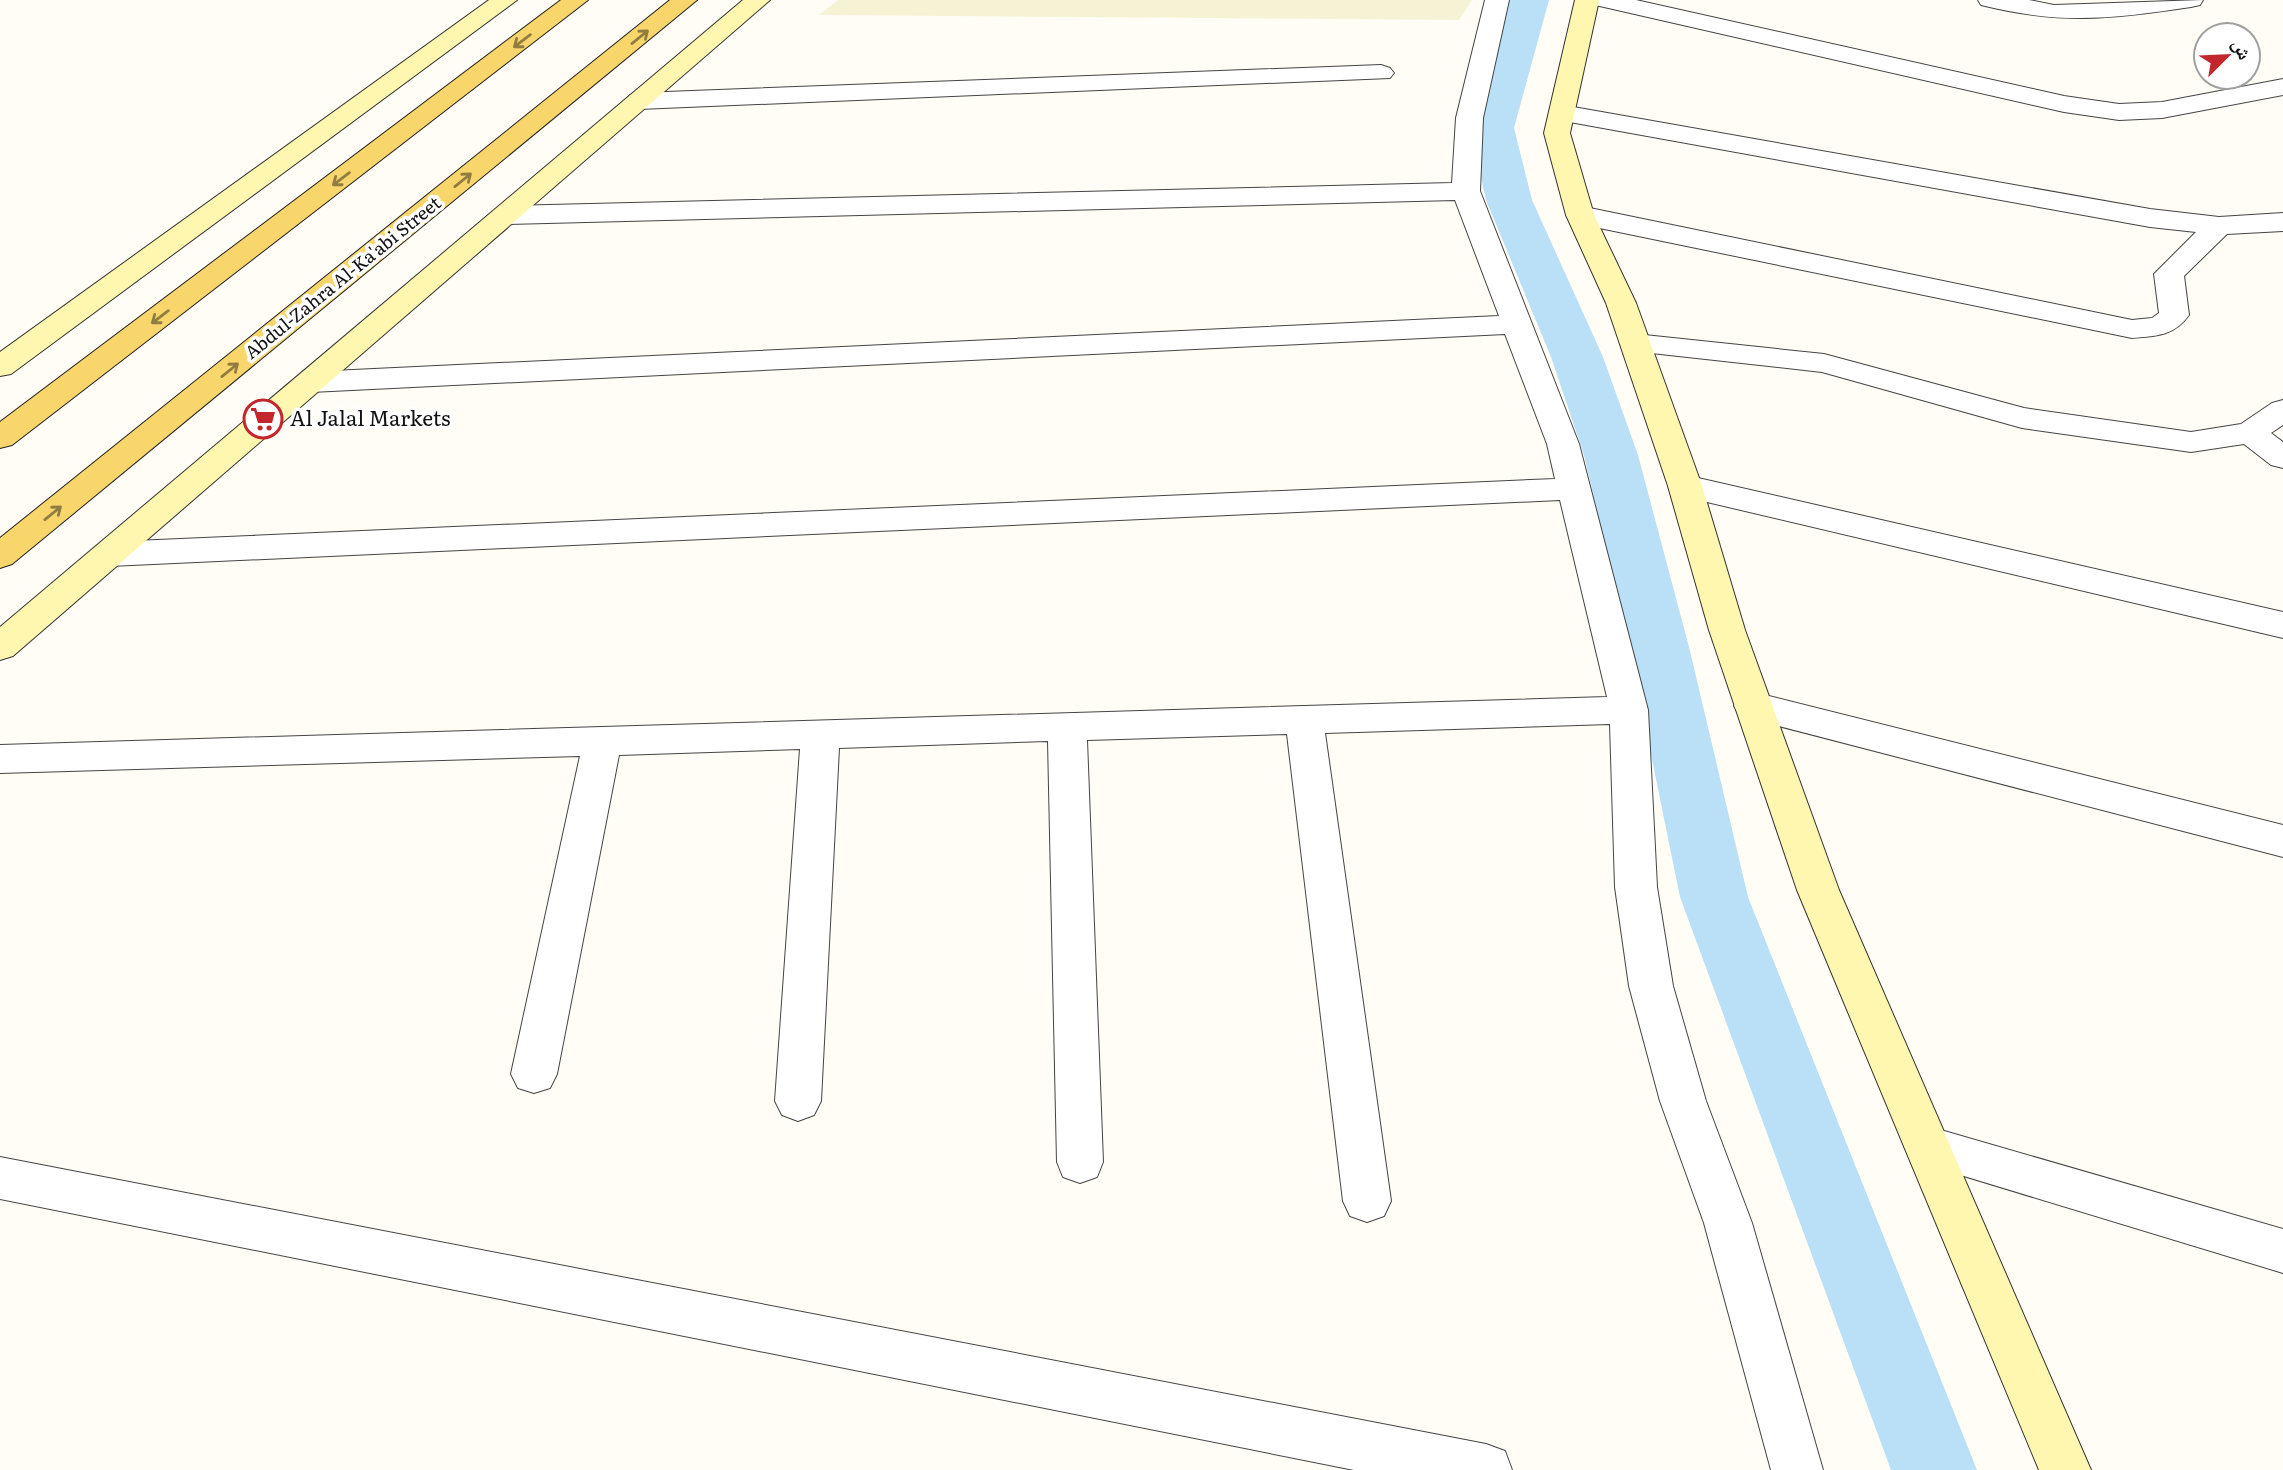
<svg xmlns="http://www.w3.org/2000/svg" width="2283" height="1470" font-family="Literata,'Noto Naskh Arabic',serif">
<rect width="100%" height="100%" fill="#fffdf5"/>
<!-- farmland -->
<polygon fill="#f6f3d4" points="838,0 1472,0 1459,20 819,15"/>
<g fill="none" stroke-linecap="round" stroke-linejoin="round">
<!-- canal -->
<polygon fill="#b9e0f7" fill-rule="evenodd" points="1509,0 1549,0 1514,128 1532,200 1603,357 1638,455 1690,651 1748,897 1977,1470 1891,1470 1680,897 1630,651 1584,455 1551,357 1486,200 1470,128"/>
<defs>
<g id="street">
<polygon points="1485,0 1509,0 1483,118 1480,191 1579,444 1648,710 1657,887 1673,986 1706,1101 1752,1223 1823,1470 1771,1470 1704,1223 1660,1101 1629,986 1615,887 1610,724 1325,733 1391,1201 1384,1216 1367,1222 1350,1216 1343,1201 1287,734 1087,740 1103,1162 1097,1177 1080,1183 1063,1177 1057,1162 1048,741 839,748 821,1101 814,1115 798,1121 782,1115 775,1101 800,749 619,755 557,1074 550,1088 534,1093 518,1088 511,1074 580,756 0,773 0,745 1607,697 1560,500 110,566 98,562 92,554 98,546 110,542 1555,479 1547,444 1505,334 311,392 300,389 295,382 300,375 311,372 1499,316 1455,200 508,224 498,221 494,215 498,209 508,206 1452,183 1456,118"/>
<polygon points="1592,0 1636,0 2064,96 2119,104 2162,102 2283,79 2283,95 2162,118 2119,120 2064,112 1604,7 1595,5"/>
<path d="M1978,0H2029L2054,5L2203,0L2200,5L2191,7C2111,19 2061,25 1981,5Z"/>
<polygon points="1381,65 1390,68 1394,73 1390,78 639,109 630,107 626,101 630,95 639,93"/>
<path d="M1562,105L2150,209L2219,217L2283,213V231L2227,234L2184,276L2189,315C2174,336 2156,336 2132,338L1580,224L1570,221L1566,215L1570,209L1580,206L2132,320L2152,318L2159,313L2154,274L2196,232L2150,227L1553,119L1549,113L1553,107Z"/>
<polygon points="1635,334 1824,354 2024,408 2191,432 2241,424 2272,403 2283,400 2283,425 2271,433 2283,442 2283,468 2271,465 2244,444 2191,452 2022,428 1822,372 1624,350 1620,343 1624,336"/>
<polygon points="1685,475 2283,612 2283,638 1673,494 1668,486 1673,478"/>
<polygon points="1753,692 2283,825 2283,857 1740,716 1734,706 1740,696"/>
<polygon points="1927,1126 2283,1229 2283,1273 1911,1160 1904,1146 1911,1132"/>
<polygon points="0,1157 1486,1444 1505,1451 1512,1470 1354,1470 0,1199"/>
</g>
<g id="secondary">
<polygon points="489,0 517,0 11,374 0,376 0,352"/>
<polygon points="743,0 770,0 13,656 0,660 0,627"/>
<polygon points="1575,0 1599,0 1570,133 1594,215 1636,303 1702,486 1745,630 1839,890 2091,1470 2039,1470 1797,890 1709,630 1668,486 1606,303 1566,215 1544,133"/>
</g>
<g id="primary">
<polygon points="561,0 588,0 12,445 0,448 0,422"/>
<polygon points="670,0 697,0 12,564 0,568 0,538"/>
</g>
</defs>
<!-- street casing -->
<use href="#street" stroke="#444" stroke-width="2"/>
<!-- secondary casing -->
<use href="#secondary" stroke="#333" stroke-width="2"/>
<!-- primary casing -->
<use href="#primary" stroke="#222" stroke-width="2"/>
<!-- street -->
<use href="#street" fill="#fff" fill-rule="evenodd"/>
<!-- secondary -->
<use href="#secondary" fill="#fff6b0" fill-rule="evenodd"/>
<!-- primary -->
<use href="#primary" fill="#f9d66b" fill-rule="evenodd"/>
</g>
<!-- one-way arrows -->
<defs><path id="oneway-shaft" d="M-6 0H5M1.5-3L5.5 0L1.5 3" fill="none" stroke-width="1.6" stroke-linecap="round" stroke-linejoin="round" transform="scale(1.75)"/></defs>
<g stroke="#917d42">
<use href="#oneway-shaft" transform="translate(640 37) rotate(-39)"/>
<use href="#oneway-shaft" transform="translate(522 41) rotate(143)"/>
<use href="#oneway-shaft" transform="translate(341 179) rotate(143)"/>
<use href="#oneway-shaft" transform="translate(463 180) rotate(-39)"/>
<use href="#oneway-shaft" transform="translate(160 317) rotate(143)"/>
<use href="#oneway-shaft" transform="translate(230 370) rotate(-39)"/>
<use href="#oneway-shaft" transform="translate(53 513) rotate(-39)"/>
</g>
<!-- icons -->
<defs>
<symbol id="supermarket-ring" viewBox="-11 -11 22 22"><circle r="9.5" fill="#fff" stroke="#c4262e" stroke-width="1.5"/><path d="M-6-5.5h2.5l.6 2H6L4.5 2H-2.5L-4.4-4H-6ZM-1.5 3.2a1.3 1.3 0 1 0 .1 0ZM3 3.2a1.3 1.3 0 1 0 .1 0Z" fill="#c4262e"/></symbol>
</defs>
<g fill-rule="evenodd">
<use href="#supermarket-ring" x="241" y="397" width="44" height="44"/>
</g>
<g text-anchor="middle" stroke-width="7" stroke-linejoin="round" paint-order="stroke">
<!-- far-street labels -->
<g font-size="18" fill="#111" stroke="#fff">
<text transform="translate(343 278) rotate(-39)" y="6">Abdul-Zahra Al-Ka'abi Street</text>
</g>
<!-- poi labels -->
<g font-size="21" fill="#111" stroke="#fff" text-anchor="start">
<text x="290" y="426">Al Jalal Markets</text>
</g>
</g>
<!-- north arrow -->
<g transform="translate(2227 56) rotate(66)"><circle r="33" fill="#ffffff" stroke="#a0a0a0" stroke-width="2"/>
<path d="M0-5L12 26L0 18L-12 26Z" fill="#c4262e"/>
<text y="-10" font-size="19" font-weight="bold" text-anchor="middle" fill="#111111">ش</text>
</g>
</svg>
